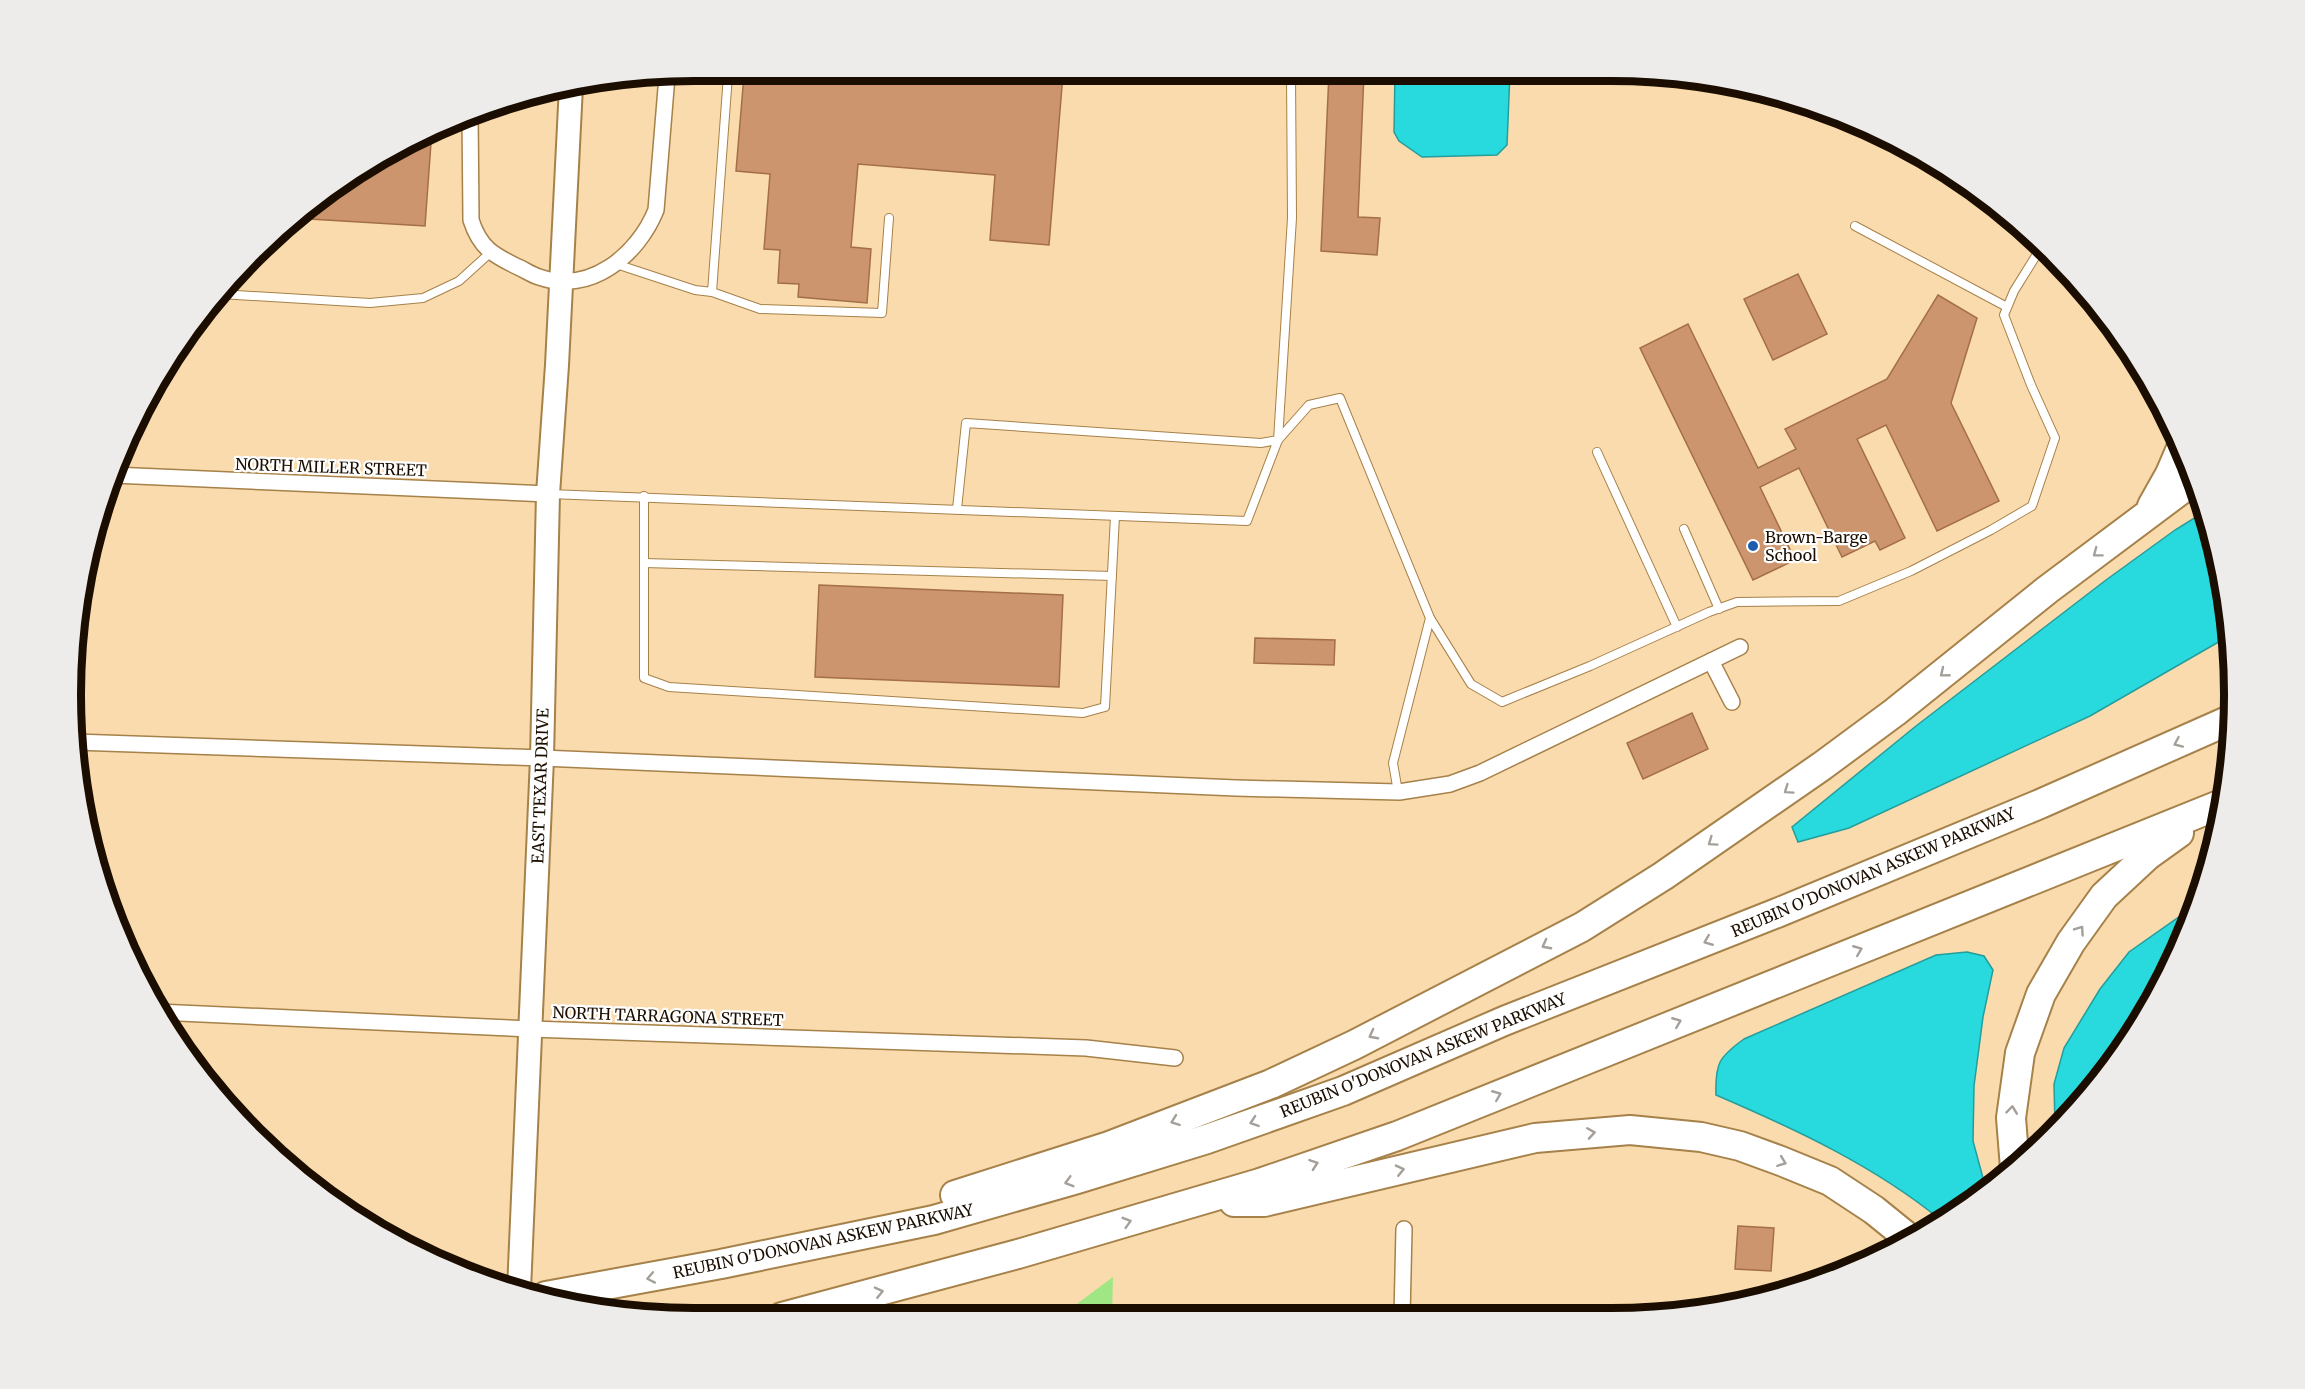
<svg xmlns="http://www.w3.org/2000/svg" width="2305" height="1389" font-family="Merriweather,serif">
<rect width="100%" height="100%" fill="#fadbad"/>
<!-- green -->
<polygon fill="#a1e684" points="1113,1277 1112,1317 1053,1317 1070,1309"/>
<!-- water -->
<g fill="#28dadd" stroke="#249d9b" stroke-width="1.5">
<polygon points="1510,72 1507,145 1497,155 1422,157 1399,141 1394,132 1395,73"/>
<polygon points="2204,512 2223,573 2229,636 2090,716 1849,828 1798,842 1792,827 1916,726 2106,580 2175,530"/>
<polygon points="2196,905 2187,934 2129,1041 2055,1126 2054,1084 2064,1048 2100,989 2129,952"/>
<path d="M1967,952L1984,956L1993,970L1983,1017L1974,1086L1973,1141L1986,1189L1942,1221C1875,1166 1795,1129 1716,1095C1715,1063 1719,1057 1744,1039L1936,955Z"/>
</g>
<!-- building -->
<g fill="#cc956d" stroke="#a46f48" stroke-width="1.5">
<polygon points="1329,73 1364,73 1358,217 1380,218 1377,255 1321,251"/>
<polygon points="1063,74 1049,245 990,240 995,175 858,164 851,247 871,249 867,303 798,297 799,284 778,283 780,250 764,249 770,174 736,171 744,75"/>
<polygon points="432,129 425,226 294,218 315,199 418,135"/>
<polygon points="1798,274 1827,334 1773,360 1744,299"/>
<polygon points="1938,295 1977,318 1951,403 1999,501 1937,531 1886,425 1857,439 1905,538 1880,550 1875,541 1842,557 1799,468 1760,487 1795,560 1753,580 1640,348 1688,324 1758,468 1796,449 1785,429 1887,379"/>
<polygon points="819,585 1063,595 1059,687 815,677"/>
<polygon points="1255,638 1335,640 1334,665 1254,663"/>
<polygon points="1692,713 1708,749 1643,779 1627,743"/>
<polygon points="1738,1226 1774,1228 1771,1271 1735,1269"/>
</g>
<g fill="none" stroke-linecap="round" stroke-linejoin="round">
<defs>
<g id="service">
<polyline points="1855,226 2007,307"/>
<polyline points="616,264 695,290 712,292 728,75"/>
<polyline points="712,292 760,309 882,313 889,218"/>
<polyline points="220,294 370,303 423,298 459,281 491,252"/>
<polyline points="1597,452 1677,627"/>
<polyline points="549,494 1247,521 1278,440 1309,405 1340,398 1430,618 1393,763 1398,792"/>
<polyline points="644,496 644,678 669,687 1083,713 1105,707 1115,516"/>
<polyline points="957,509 966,423 1261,443 1278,440 1292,218 1291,73"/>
<polyline points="1684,529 1719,609"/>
<polyline points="644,563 1112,576"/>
<polyline points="1430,618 1471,684 1502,702 1590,666 1709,612 1737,602 1839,601 1911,571 1991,530 2032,506 2055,438 2031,385 2004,315 2014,291 2042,246"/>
</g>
<g id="minor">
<path d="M470,114L471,220C480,248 493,255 518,267C525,270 532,275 539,277C590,295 638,255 656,210L667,76"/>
<polyline points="113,475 548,494"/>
<polyline points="1711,661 1732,702"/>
<polyline points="75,742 542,758 1236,788 1399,792 1450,784 1480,773 1740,647"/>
<polyline points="158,1012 531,1029 1086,1048 1175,1058"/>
<polyline points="1402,1317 1404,1229"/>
</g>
<polyline id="secondary" points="519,1290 542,758 548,494 557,365 571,86"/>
<g id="motorway">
<polyline points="2152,506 2170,474 2182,446"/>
<polyline points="2015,1168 2011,1118 2020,1053 2041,994 2071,942 2104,896 2147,856 2179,833"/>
<polyline points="955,1195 1109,1146 1271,1084 1354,1045 1582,927 1663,876 1822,766 1895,712 2047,590 2194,480"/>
<polyline points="1234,1202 1264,1202 1535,1138 1630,1130 1701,1137 1740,1146 1781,1161 1830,1181 1874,1210 1911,1240"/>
<polyline points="546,1296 721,1264 934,1220 1077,1179 1207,1139 1343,1091 1504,1021 1777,913 2040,804 2232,719"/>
<polyline points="782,1317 1018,1254 1260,1183 1397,1136 2224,803"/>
</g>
</defs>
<!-- service casing -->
<use href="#service" stroke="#a68149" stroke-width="10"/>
<!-- minor casing -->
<use href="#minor" stroke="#a68149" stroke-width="18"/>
<!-- secondary casing -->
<use href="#secondary" stroke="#a68149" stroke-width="26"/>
<!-- motorway casing -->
<use href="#motorway" stroke="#a68149" stroke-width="32"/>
<!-- service -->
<use href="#service" stroke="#fff" stroke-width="8"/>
<!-- minor -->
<use href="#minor" stroke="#fff" stroke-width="15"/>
<!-- secondary -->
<use href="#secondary" stroke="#fff" stroke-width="22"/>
<!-- motorway -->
<use href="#motorway" stroke="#fff" stroke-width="28"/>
</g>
<!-- one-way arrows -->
<defs><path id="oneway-chevron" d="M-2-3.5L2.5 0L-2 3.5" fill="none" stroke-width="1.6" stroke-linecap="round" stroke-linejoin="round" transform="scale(1.5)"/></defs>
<g stroke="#a49f99">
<use href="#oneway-chevron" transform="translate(2097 553) rotate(143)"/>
<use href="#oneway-chevron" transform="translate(1944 673) rotate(141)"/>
<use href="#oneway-chevron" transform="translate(2178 743) rotate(156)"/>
<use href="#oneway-chevron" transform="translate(1788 790) rotate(145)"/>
<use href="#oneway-chevron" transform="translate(1712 842) rotate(145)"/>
<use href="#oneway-chevron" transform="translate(2080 930) rotate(-55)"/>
<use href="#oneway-chevron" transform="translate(1708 941) rotate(158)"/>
<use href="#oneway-chevron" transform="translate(1546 945) rotate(152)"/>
<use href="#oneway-chevron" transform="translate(1858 950) rotate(-22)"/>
<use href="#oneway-chevron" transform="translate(1677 1022) rotate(-22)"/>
<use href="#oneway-chevron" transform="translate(1373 1035) rotate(152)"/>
<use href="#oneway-chevron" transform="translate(1497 1095) rotate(-22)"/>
<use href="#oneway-chevron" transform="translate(2012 1110) rotate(-83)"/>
<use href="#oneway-chevron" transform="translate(1175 1121) rotate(160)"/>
<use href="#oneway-chevron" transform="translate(1254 1122) rotate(161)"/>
<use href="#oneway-chevron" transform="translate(1591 1133) rotate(-9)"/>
<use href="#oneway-chevron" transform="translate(1782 1162) rotate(21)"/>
<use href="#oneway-chevron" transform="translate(1314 1164) rotate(-19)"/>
<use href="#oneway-chevron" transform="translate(1400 1170) rotate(-13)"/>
<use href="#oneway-chevron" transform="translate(1069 1182) rotate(164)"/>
<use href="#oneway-chevron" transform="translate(1127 1222) rotate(-17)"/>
<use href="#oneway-chevron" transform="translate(651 1278) rotate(169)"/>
<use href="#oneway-chevron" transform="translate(879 1292) rotate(-13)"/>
</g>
<!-- markers -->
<circle fill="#1e5cad" stroke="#fff" stroke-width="2" cx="1753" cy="546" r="6"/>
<g text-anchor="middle" stroke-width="4.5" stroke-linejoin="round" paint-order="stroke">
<!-- street labels -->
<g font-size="16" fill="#1b0e00" stroke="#fff">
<text transform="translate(331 467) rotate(2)" y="6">NORTH MILLER STREET</text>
<text transform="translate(540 786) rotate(-88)" y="6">EAST TEXAR DRIVE</text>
<text transform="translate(1873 872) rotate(-23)" y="6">REUBIN O'DONOVAN ASKEW PARKWAY</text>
<text transform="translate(668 1016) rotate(2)" y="6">NORTH TARRAGONA STREET</text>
<text transform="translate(1423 1055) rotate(-22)" y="6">REUBIN O'DONOVAN ASKEW PARKWAY</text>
<text transform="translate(823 1241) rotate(-12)" y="6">REUBIN O'DONOVAN ASKEW PARKWAY</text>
</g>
<!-- poi labels -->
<g font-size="16" fill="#1b0e00" stroke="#fff" text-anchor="start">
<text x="1765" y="543">Brown-Barge<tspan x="1765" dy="18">School</tspan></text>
</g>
</g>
<!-- crop -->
<path d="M0 0H2305V1389H0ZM694 81H1611A613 613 0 0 1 2224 694V695A613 613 0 0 1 1611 1308H694A613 613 0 0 1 81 695V694A613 613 0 0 1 694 81Z" fill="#edeceb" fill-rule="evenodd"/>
<path fill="none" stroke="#1b0e00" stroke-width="8" d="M694 81H1611A613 613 0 0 1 2224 694V695A613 613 0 0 1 1611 1308H694A613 613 0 0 1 81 695V694A613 613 0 0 1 694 81Z"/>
</svg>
